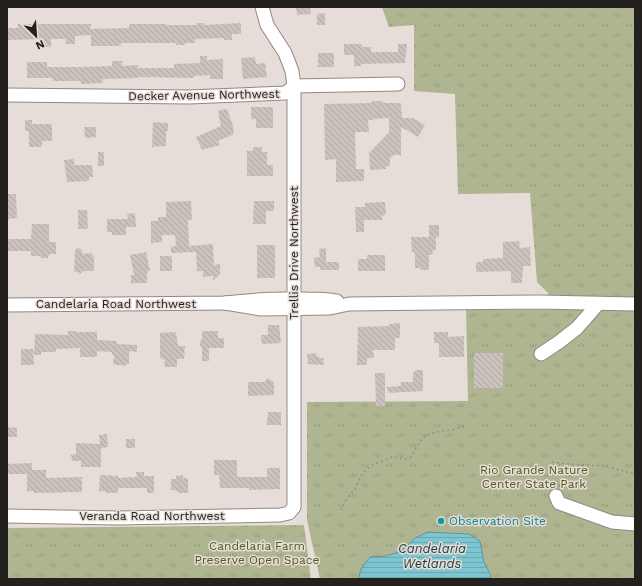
<svg xmlns="http://www.w3.org/2000/svg" width="642" height="586" font-family="'Work Sans',sans-serif">
<defs>
<pattern id="park-tufts" width="24" height="20" patternUnits="userSpaceOnUse"><rect width="24" height="20" fill="#b0b591"/><path d="M3 7l-1-3M5 7V3M7 7l1-3M15 17l-1-3M17 17v-4M19 17l1-3" fill="none" stroke="#979b7d"/></pattern>
<pattern id="water-rules" width="6" height="5" patternUnits="userSpaceOnUse"><rect width="6" height="5" fill="#7dc5d1"/><path d="M0 2.5h6" fill="none" stroke="#6ca9b3"/></pattern>
<pattern id="building-back-hatch" width="6" height="6" patternUnits="userSpaceOnUse"><rect width="6" height="6" fill="#cbc2bd"/><path d="M-1 5l2 2M0 0l6 6M5-1l2 2" fill="none" stroke="#aea6a2"/></pattern>
</defs>
<rect width="100%" height="100%" fill="#e6ddd8"/>
<!-- park -->
<g fill="url(#park-tufts)">
<polygon points="382,7 635,7 635,579 320,579 307,520 307,402 468,401 466,310 549,310 548,293 537,282 530,193 458,194 455,94 414,91 414,25 389,27"/>
<polygon points="304,525 311,579 7,579 7,528"/>
</g>
<!-- water -->
<polygon fill="url(#water-rules)" stroke="#62949b" points="428,532 469,534 480,541 484,563 491,575 491,579 358,579 361,569 370,557 386,556 402,551 415,538"/>
<!-- building -->
<g fill="url(#building-back-hatch)">
<polygon points="296,7 310,7 311,14 297,15"/>
<polygon points="325,13 325,25 317,25 317,14"/>
<polygon points="197,23 204,23 204,25 241,23 241,34 232,34 232,40 224,40 224,38 195,39 195,43 185,43 185,45 176,45 176,43 121,43 121,46 91,46 91,35 75,36 75,44 66,44 66,39 51,39 51,47 44,47 44,39 7,40 7,28 18,28 18,24 91,24 90,29 129,28 129,24 166,24 166,25 197,25"/>
<polygon points="344,44 361,44 363,47 371,47 371,52 398,52 398,44 407,44 405,63 361,64 361,66 354,66 354,55 344,55"/>
<rect x="318" y="53" width="16" height="14"/>
<polygon points="200,56 207,56 207,60 223,59 223,79 210,79 210,75 194,76 194,78 138,77 138,78 103,79 103,83 81,84 81,81 53,81 53,78 27,78 27,62 47,62 47,67 81,67 112,66 112,61 122,61 122,66 138,65 138,68 174,68 174,64 200,63"/>
<polygon points="255,57 256,64 265,63 267,77 243,79 241,58"/>
<polygon points="372,101 383,101 383,103 401,103 402,118 413,118 425,125 418,137 401,127 401,155 394,155 390,158 390,166 386,166 386,169 370,170 369,153 389,132 389,118 373,119 373,120 368,120 369,132 355,132 356,169 364,169 364,181 336,182 336,159 325,160 324,104 372,103"/>
<polygon points="251,107 273,107 273,128 256,128 256,119 251,119"/>
<polygon points="227,109 234,129 233,130 234,134 218,141 220,145 202,150 196,137 221,126 218,111"/>
<polygon points="25,120 32,120 32,124 52,124 52,141 42,141 42,147 29,147 29,131 25,131"/>
<polygon points="153,122 168,123 168,131 166,131 166,146 152,147"/>
<polygon points="84,127 96,127 96,137 85,138"/>
<polygon points="253,147 262,147 262,152 267,152 267,165 273,165 273,176 247,176 247,151 253,151"/>
<rect x="98" y="152" width="6" height="14"/>
<polygon points="74,159 74,165 92,165 93,177 89,177 89,181 67,182 64,160"/>
<polygon points="7,194 16,194 17,218 7,219"/>
<polygon points="191,201 192,220 188,220 189,246 213,244 214,266 220,263 220,274 213,281 213,276 203,277 203,271 197,271 196,252 171,253 171,247 176,246 175,235 162,235 162,242 151,243 151,221 158,221 158,217 166,217 166,202"/>
<polygon points="254,201 274,201 274,211 266,211 266,224 253,224"/>
<polygon points="385,202 386,214 382,216 382,220 364,220 364,232 356,232 355,207 365,207 365,203"/>
<polygon points="78,210 87,210 88,229 78,229"/>
<polygon points="135,213 136,227 126,227 126,235 112,235 112,232 107,232 107,219 128,219 127,214"/>
<polygon points="32,224 49,224 49,242 56,242 56,254 50,254 48,258 41,258 41,256 31,256 31,251 7,251 7,239 31,239"/>
<polygon points="429,225 439,225 439,237 436,237 436,250 433,250 432,255 429,255 429,270 420,270 420,268 415,268 415,253 412,252 411,237 429,237"/>
<polygon points="519,241 520,248 530,247 531,266 523,266 522,283 511,283 511,271 476,272 476,262 483,262 483,259 503,258 503,242"/>
<rect x="257" y="245" width="18" height="33"/>
<polygon points="78,248 81,249 83,254 91,253 94,257 94,271 83,271 80,274 78,272 74,272 75,250"/>
<polygon points="326,248 326,262 339,262 339,270 320,270 320,267 315,267 314,258 320,257 319,249"/>
<polygon points="146,252 150,271 147,271 147,282 146,283 131,283 131,275 134,275 130,255"/>
<polygon points="367,255 385,255 385,271 358,271 358,259 367,259"/>
<rect x="160" y="256" width="12" height="15"/>
<polygon points="400,323 400,338 395,338 395,350 373,350 374,358 367,358 367,365 357,365 358,327 389,326 389,324"/>
<polygon points="268,325 279,325 281,343 262,344 261,335 268,335"/>
<polygon points="68,331 76,331 76,332 97,332 97,340 117,341 117,344 137,345 137,352 129,351 129,363 125,366 113,364 114,355 112,355 112,352 97,351 97,357 80,357 80,348 56,349 56,352 41,352 41,355 34,355 35,334 68,335"/>
<polygon points="202,331 218,331 218,338 224,338 224,348 209,348 209,361 202,361 202,347 200,346 200,341 202,340"/>
<polygon points="176,332 178,346 185,346 184,359 177,359 177,367 164,367 165,360 160,358 160,333"/>
<polygon points="434,332 448,332 448,337 464,336 464,357 439,357 439,343 434,343"/>
<polygon points="21,349 33,349 34,365 21,365"/>
<polygon points="316,353 316,356 319,356 319,358 323,358 324,365 308,364 307,354"/>
<rect x="474" y="353" width="29" height="35"/>
<polygon points="415,370 423,370 423,391 388,393 387,387 401,386 401,382 413,382 413,372 415,372"/>
<polygon points="375,373 385,373 385,406 376,406"/>
<polygon points="267,378 274,382 274,395 248,396 248,382 265,382"/>
<polygon points="268,412 281,412 281,425 267,425"/>
<polygon points="7,427 17,428 17,437 7,437"/>
<polygon points="107,434 108,447 101,448 101,467 81,467 81,461 72,461 71,455 76,454 76,443 100,444 99,435"/>
<rect x="126" y="439" width="9" height="9"/>
<polygon points="214,460 237,460 237,477 267,477 267,468 280,468 280,489 249,490 249,488 220,488 219,475 214,475"/>
<polygon points="32,463 32,470 46,470 46,478 82,477 82,492 34,493 34,491 27,491 27,474 7,474 7,464"/>
<polygon points="136,472 144,472 144,476 154,476 154,493 147,493 147,488 118,488 118,493 107,493 105,491 99,491 100,475 118,476 118,478 137,477"/>
<polygon points="183,475 183,478 188,478 188,493 180,493 175,490 171,490 171,479 176,479 176,476"/>
</g>
<g fill="none" stroke-linecap="round" stroke-linejoin="round">
<defs>
<g id="minor">
<polyline points="7,95 189,97 286,93 294,86 398,84"/>
<polyline points="225,303 261,309 330,308 349,304 540,302 635,304"/>
<path d="M7,305L225,303C252,300 279,298 306,299C317,299 327,299 337,301"/>
<polyline points="541,354 559,342 577,328 598,304"/>
<polyline points="556,496 559,503 612,522 635,524"/>
<polyline points="7,516 117,518 280,515 289,513 294,507 294,86 292,71 285,53 267,25 262,7"/>
</g>
</defs>
<!-- minor casing -->
<use href="#minor" stroke="#918884" stroke-width="15"/>
<!-- path -->
<g stroke="#938d89" stroke-width="1.5" stroke-dasharray="2 3" stroke-linecap="butt">
<polyline points="552,462 569,464 604,466 635,474"/>
<path d="M341,510L347,498L355,489L361,476L370,466L392,457L405,459L411,457C423,434 425,433 451,430C456,429 461,427 466,426"/>
</g>
<!-- minor -->
<use href="#minor" stroke="#fff" stroke-width="13"/>
</g>
<!-- markers -->
<circle fill="#0f9aa8" stroke="#e6ddd8" stroke-width="1.5" cx="441" cy="521" r="4"/>
<g text-anchor="middle" stroke-width="3" stroke-linejoin="round" paint-order="stroke">
<!-- street labels -->
<g font-size="12" fill="#23201e" stroke="#e6ddd8">
<text transform="translate(204 95) rotate(-1)" y="4">Decker Avenue Northwest</text>
<text transform="translate(294 253) rotate(-90)" y="4">Trellis Drive Northwest</text>
<text x="116" y="308">Candelaria Road Northwest</text>
<text x="152" y="520">Veranda Road Northwest</text>
</g>
<!-- park labels -->
<g font-size="12" fill="#55591c" stroke="#e6ddd8">
<text x="534" y="474">Rio Grande Nature<tspan x="534" dy="14">Center State Park</tspan></text>
<text x="257" y="550">Candelaria Farm<tspan x="257" dy="14">Preserve Open Space</tspan></text>
</g>
<!-- culture labels -->
<g font-size="12" fill="#0d838f" stroke="#e6ddd8" text-anchor="start">
<text x="449" y="525">Observation Site</text>
</g>
<!-- water labels -->
<g font-size="13" font-style="italic" fill="#183b41" stroke="#e6ddd8">
<text x="432" y="553">Candelaria<tspan x="432" dy="15">Wetlands</tspan></text>
</g>
</g>
<!-- border -->
<rect width="642" height="586" fill="none" stroke="#23201e" stroke-width="16"/>
<!-- north arrow -->
<g transform="translate(36 36) rotate(155)" stroke="#e6ddd8" stroke-width="3" paint-order="stroke">
<path d="M0-3L7 15L0 10L-7 15Z" fill="#23201e"/>
<text y="-6" font-size="11" font-weight="bold" text-anchor="middle" fill="#23201e">N</text>
</g>
</svg>
